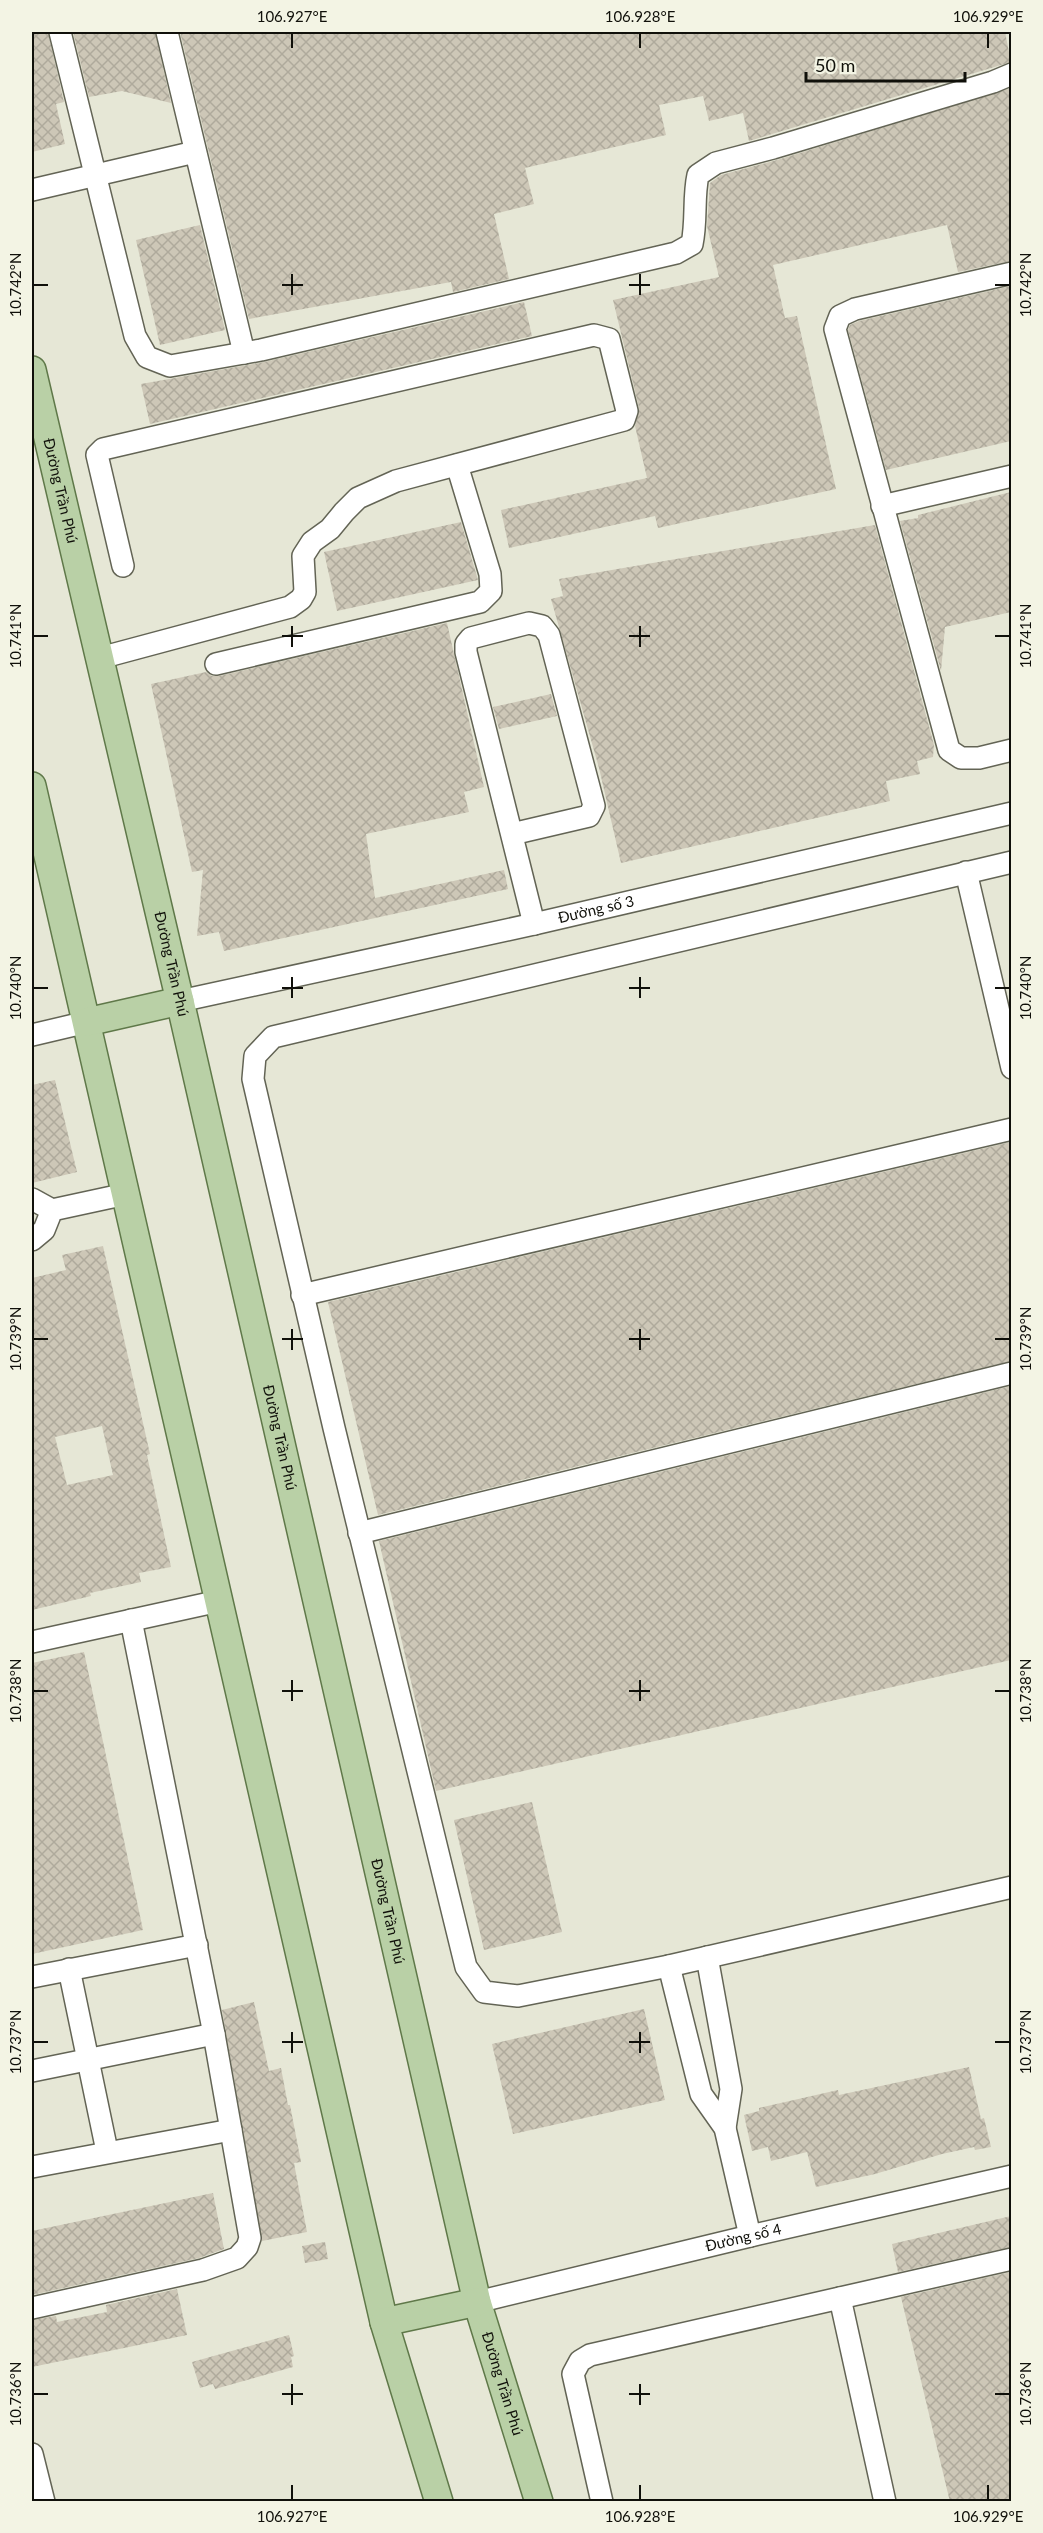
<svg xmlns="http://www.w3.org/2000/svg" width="1043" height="2533" font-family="Lato,sans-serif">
<defs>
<pattern id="building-cross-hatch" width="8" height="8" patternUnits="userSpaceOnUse" patternTransform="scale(1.5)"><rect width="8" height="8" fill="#cdc7b7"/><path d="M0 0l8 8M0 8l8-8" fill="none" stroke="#afaa9c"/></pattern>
</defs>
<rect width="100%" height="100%" fill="#e6e7d6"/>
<!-- building -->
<g fill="url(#building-cross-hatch)" fill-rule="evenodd">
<polygon points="32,32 48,32 64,102 56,104 65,144 32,152"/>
<polygon points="73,32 155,32 171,103 122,91 89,97"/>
<polygon points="180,32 1005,32 1011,62 749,141 743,113 709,121 703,96 659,105 666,135 525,168 534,204 494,214 509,279 453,292 451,282 249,319"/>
<polygon points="1011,88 1011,261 958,272 947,225 773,265 785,318 797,316 836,489 658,528 655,516 509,548 501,510 647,478 635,426 639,408 613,300 719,277 707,226 710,183 721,175 777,160"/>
<polygon points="200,225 225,330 160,345 136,240"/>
<polygon points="1011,286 1011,441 886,470 848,330 850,325 859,321"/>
<polygon points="524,302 532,336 150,424 141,384 264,362"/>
<polygon points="1011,492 1011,612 945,627 941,671 900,521 918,518 918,515"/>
<polygon points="461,522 478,580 337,611 324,552"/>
<polygon points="875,525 934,745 933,757 917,761 920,774 886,781 890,801 621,863 599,768 551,599 563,596 559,579"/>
<polygon points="447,623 484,787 464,792 469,812 366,834 375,898 504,870 508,889 224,951 219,932 197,936 203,870 192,872 151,684 206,672 212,676 219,676"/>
<polygon points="551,694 557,716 499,729 493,707"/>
<polygon points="55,1080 77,1172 32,1183 32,1085"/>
<polygon points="1011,1142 1011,1361 378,1515 328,1302"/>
<path d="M103,1246L150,1454L147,1455L171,1567L139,1573L141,1582L90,1593L91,1596L32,1610V1278L66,1270L62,1255ZM102,1426L113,1475L67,1485L55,1437Z"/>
<polygon points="1011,1386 1011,1660 436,1791 379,1541"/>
<polygon points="84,1652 143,1930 32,1954 32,1663"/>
<polygon points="532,1802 562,1932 484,1950 454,1820"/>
<polygon points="254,2002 269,2071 281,2068 288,2105 290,2105 301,2162 294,2163 307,2232 262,2241 222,2010"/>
<polygon points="644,2009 665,2100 513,2134 492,2044"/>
<polygon points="969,2067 981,2119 984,2118 991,2147 975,2150 974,2147 942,2154 875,2174 816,2187 807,2152 771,2161 768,2147 752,2151 744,2115 759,2111 759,2108 838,2090 839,2095"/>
<polygon points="213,2193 224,2249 199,2258 32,2295 32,2231"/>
<polygon points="1011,2216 1011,2247 898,2272 892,2244"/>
<polygon points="325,2242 328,2259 305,2263 302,2246"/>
<polygon points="1011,2272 1011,2502 950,2502 901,2297"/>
<polygon points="177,2289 187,2335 32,2367 32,2320 56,2316 57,2322 107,2312 106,2305"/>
<polygon points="289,2335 294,2356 291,2357 293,2367 215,2389 213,2384 200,2388 192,2362"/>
</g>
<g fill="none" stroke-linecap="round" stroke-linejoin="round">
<defs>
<g id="minor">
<path d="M60,32L135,336L147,357L170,366L261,350L676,253L692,244C697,220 693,198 698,175L716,163L773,148L993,82L1012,74"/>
<polyline points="167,32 244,353"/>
<polyline points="32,190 195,152"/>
<polyline points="1012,273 855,309 840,316 835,329 949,750 961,758 979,758 1012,750"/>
<polyline points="882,506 1012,476"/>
<polyline points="100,658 290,607 301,599 305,592 303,556 312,542 330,529 344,512 358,498 396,481 624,420 627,411 609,339 594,335 103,449 97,455 123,566"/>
<polyline points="216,664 480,602 491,591 490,574 457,465"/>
<polyline points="512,834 589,816 594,806 549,635 542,626 529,623 471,638 466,644 466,652 534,924"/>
<polyline points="1012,862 273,1037 255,1056 253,1079 334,1428 466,1967 484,1992 518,1996 669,1966 1012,1887"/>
<polyline points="966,872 1012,1068"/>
<path id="s1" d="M180,1001L534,924L1012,813"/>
<polyline points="32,1035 87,1022"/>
<polyline points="32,1199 52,1210"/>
<polyline points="32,1240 44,1230 52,1210 126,1194"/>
<polyline points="302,1295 1012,1129"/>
<polyline points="359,1533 1012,1373"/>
<polyline points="32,1642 219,1601"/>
<polyline points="707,1957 731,2089 725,2128"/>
<polyline points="669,1966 701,2094 725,2128 750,2236"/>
<polyline points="69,1969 107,2151"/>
<polyline points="32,1977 197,1945"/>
<polyline points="32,2071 214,2034"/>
<polyline points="32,2167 231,2130"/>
<path id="s2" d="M477,2302L750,2236L1012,2176"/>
<polyline points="32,2308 203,2270 237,2258 247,2247 250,2238 214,2034 131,1620"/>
<polyline points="32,2454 44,2502"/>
<polyline points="602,2502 573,2374 580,2361 590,2355 840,2298"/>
<polyline points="885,2502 840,2298 1012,2259"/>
</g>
<g id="major">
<path id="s3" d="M32,370L180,1001L477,2302L539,2502"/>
<polyline points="32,786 384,2322 439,2502"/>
<polyline points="87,1022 180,1001"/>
<polyline points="384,2322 477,2302"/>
</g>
</defs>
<!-- minor casing -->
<use href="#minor" stroke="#636455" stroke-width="24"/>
<!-- major casing -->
<use href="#major" stroke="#5f7849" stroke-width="30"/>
<!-- minor -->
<use href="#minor" stroke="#fff" stroke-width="21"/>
<!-- major -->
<use href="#major" stroke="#b9d0a6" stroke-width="27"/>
</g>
<!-- ticks -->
<path fill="none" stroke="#10100a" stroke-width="2" d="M292,33V48M640,33V48M988,33V48M292,274V295M640,274V295M33,285H48M282,285H303M629,285H650M995,285H1010M292,626V647M640,626V647M33,636H48M282,636H303M629,636H650M995,636H1010M292,977V998M640,977V998M33,988H48M282,988H303M629,988H650M995,988H1010M292,1329V1350M640,1329V1350M33,1339H48M282,1339H303M629,1339H650M995,1339H1010M292,1680V1701M640,1680V1701M33,1691H48M282,1691H303M629,1691H650M995,1691H1010M292,2032V2053M640,2032V2053M33,2042H48M282,2042H303M629,2042H650M995,2042H1010M292,2384V2405M640,2384V2405M33,2394H48M282,2394H303M629,2394H650M995,2394H1010M292,2485V2500M640,2485V2500M988,2485V2500"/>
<g text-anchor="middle" stroke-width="6" stroke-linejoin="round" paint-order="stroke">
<!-- street labels -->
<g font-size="15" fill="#10100a" stroke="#f3f4e4">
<text dy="5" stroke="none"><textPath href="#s3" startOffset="124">Đường Trần Phú</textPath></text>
<text dy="5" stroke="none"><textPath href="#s1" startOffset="426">Đường số 3</textPath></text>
<text dy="5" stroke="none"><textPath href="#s3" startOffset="610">Đường Trần Phú</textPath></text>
<text dy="5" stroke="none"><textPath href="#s3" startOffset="1096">Đường Trần Phú</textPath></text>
<text dy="5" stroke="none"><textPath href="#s3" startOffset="1582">Đường Trần Phú</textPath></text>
<text dy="5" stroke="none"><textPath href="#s2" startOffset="274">Đường số 4</textPath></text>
<text dy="5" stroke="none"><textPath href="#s3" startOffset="2068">Đường Trần Phú</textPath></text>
</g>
</g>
<!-- border -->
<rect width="1043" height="2533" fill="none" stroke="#f3f4e4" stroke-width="66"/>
<!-- scale -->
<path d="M806 72v9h159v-9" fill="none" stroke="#10100a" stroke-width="3"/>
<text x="815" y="72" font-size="18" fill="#10100a" stroke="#f3f4e4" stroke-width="4.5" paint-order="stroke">50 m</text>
<rect x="33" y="33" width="977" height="2467" fill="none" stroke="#10100a" stroke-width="2"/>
<g font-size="15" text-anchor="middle" fill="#10100a">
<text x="292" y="22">106.927°E</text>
<text x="640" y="22">106.928°E</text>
<text x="988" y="22">106.929°E</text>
<text transform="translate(16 285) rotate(-90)" y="5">10.742°N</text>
<text transform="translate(1026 285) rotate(-90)" y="5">10.742°N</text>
<text transform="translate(16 636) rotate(-90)" y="5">10.741°N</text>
<text transform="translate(1026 636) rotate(-90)" y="5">10.741°N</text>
<text transform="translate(16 988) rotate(-90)" y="5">10.740°N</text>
<text transform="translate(1026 988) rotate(-90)" y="5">10.740°N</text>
<text transform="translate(16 1339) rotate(-90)" y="5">10.739°N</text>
<text transform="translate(1026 1339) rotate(-90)" y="5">10.739°N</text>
<text transform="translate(16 1691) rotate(-90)" y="5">10.738°N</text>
<text transform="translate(1026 1691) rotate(-90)" y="5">10.738°N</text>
<text transform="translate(16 2042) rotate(-90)" y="5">10.737°N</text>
<text transform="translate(1026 2042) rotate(-90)" y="5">10.737°N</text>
<text transform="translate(16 2394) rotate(-90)" y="5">10.736°N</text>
<text transform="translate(1026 2394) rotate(-90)" y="5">10.736°N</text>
<text x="292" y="2522">106.927°E</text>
<text x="640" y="2522">106.928°E</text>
<text x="988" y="2522">106.929°E</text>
</g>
</svg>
